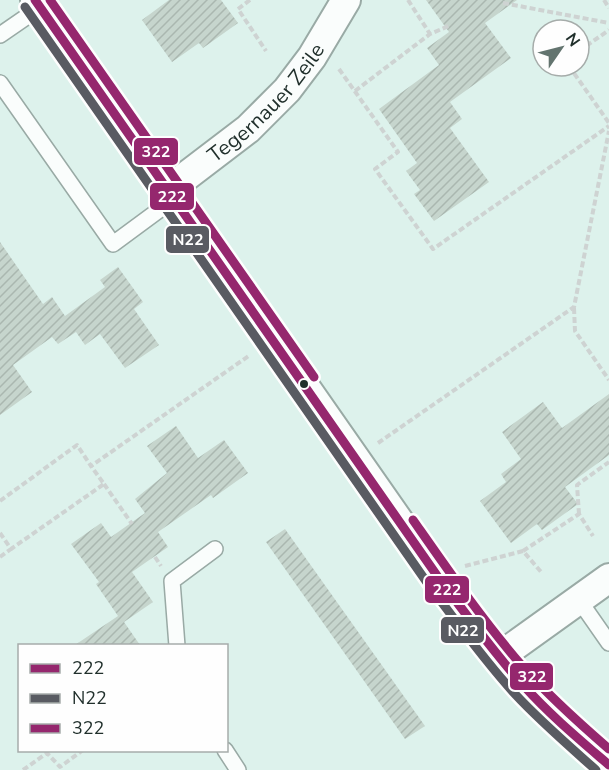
<svg xmlns="http://www.w3.org/2000/svg" width="609" height="770" font-family="'Nunito Sans',sans-serif">
<defs>
<pattern id="building-hatch" width="6" height="6" patternUnits="userSpaceOnUse" patternTransform="scale(1.5)"><rect width="6" height="6" fill="#c6d5cd"/><path d="M-1 1l2-2M0 6l6-6M5 7l2-2" fill="none" stroke="#aab7b0"/></pattern>
</defs>
<rect width="100%" height="100%" fill="#ddf2ec"/>
<!-- building -->
<g fill="url(#building-hatch)">
<polygon points="169,0 221,0 238,23 203,48 199,43 172,62 142,20"/>
<polygon points="426,0 517,0 485,23 511,58 450,102 462,119 450,128 489,182 434,221 414,194 420,190 406,171 417,163 379,109 439,65 427,48 449,32"/>
<polygon points="0,242 43,304 52,297 65,316 105,287 100,280 118,267 143,302 134,309 159,345 125,368 100,334 85,345 76,332 58,344 52,337 13,365 32,392 0,415 0,346 9,359 0,346"/>
<polygon points="609,394 609,455 565,487 578,504 542,530 537,524 511,543 480,501 506,482 501,474 521,459 502,432 543,402 562,428"/>
<polygon points="176,426 198,458 224,440 248,473 213,498 211,495 158,532 168,547 132,572 153,602 124,622 140,645 75,645 118,616 96,584 99,582 71,544 101,523 111,537 145,513 135,499 167,473 147,446"/>
<polygon points="285,529 425,726 405,739 266,542"/>
</g>
<g fill="none" stroke-linecap="round" stroke-linejoin="round">
<defs>
<g id="lane">
<polyline points="0,35 45,4"/>
<polyline points="0,83 113,244 174,199"/>
<polyline points="579,600 609,643"/>
<polyline points="177,646 172,581 215,549"/>
<polyline points="225,750 238,770"/>
</g>
<g id="street">
<path d="M35,0L438,577C463,610 487,645 515,676C543,708 576,736 609,765"/>
<path id="s1" d="M168,190L248,129L287,90L312,57L346,0"/>
<polyline points="499,657 609,578"/>
</g>
</defs>
<!-- lane casing -->
<use href="#lane" stroke="#99aaa5" stroke-width="18"/>
<!-- street casing -->
<use href="#street" stroke="#99aaa5" stroke-width="32"/>
<!-- path -->
<g stroke="#ced3d2" stroke-width="4" stroke-dasharray="6 3" stroke-linecap="butt">
<polyline points="250,0 238,9 266,51"/>
<polyline points="408,0 430,34"/>
<polyline points="604,0 609,8"/>
<polyline points="503,3 609,23"/>
<polyline points="579,51 609,30"/>
<polyline points="569,66 609,123"/>
<polyline points="339,69 398,152 375,169 433,249 609,126"/>
<polyline points="355,91 430,34 451,25"/>
<polyline points="574,308 575,331 609,380"/>
<polyline points="378,443 574,307 609,131"/>
<polyline points="104,484 132,524"/>
<polyline points="0,501 77,445 91,466 250,355"/>
<polyline points="579,514 577,485 609,462"/>
<polyline points="0,533 11,549 104,484 91,466"/>
<polyline points="523,551 579,514 593,536"/>
<polyline points="0,557 11,549"/>
<polyline points="155,557 161,566"/>
<polyline points="465,566 523,551 542,573"/>
<polyline points="23,770 47,753 60,767 83,750"/>
</g>
<!-- lane -->
<use href="#lane" stroke="#fafdfc" stroke-width="15"/>
<!-- street -->
<use href="#street" stroke="#fafdfc" stroke-width="28"/>
<defs>
<path id="bus-1" d="M35,0L438,577C466,614 493,652 524,686C550,715 580,740 609,765"/>
<path id="bus-2" d="M25,7L428,584C456,621 483,659 515,694C540,721 568,745 596,770"/>
<g id="bus-3">
<polyline points="50,0 314,377"/>
<path d="M413,520C448,570 483,621 523,667C549,696 579,723 609,749"/>
</g>
</defs>
<!-- bus-1 casing -->
<use href="#bus-1" stroke="#fefefe" stroke-width="14"/>
<!-- bus-2 casing -->
<use href="#bus-2" stroke="#fefefe" stroke-width="14"/>
<!-- bus-3 casing -->
<use href="#bus-3" stroke="#fefefe" stroke-width="14"/>
<!-- bus-1 -->
<use href="#bus-1" stroke="#95276e" stroke-width="9"/>
<!-- bus-2 -->
<use href="#bus-2" stroke="#595b62" stroke-width="9"/>
<!-- bus-3 -->
<use href="#bus-3" stroke="#95276e" stroke-width="9"/>
</g>
<!-- markers -->
<circle fill="#21302c" stroke="#fefefe" stroke-width="2" cx="304" cy="384" r="5"/>
<g text-anchor="middle" stroke-width="4.5" stroke-linejoin="round" paint-order="stroke">
<!-- street labels -->
<g font-size="21" fill="#21302c" stroke="#fefefe">
<text dy="7" stroke="none"><textPath href="#s1" startOffset="132">Tegernauer Zeile</textPath></text>
</g>
</g>
<g stroke="#fefefe" stroke-width="2">
<rect x="133" y="137" width="46" height="29" rx="6" fill="#95276e"/>
<rect x="149" y="182" width="46" height="29" rx="6" fill="#95276e"/>
<rect x="165" y="225" width="45" height="29" rx="6" fill="#595b62"/>
<rect x="424" y="575" width="46" height="29" rx="6" fill="#95276e"/>
<rect x="440" y="616" width="45" height="28" rx="6" fill="#595b62"/>
<rect x="509" y="662" width="45" height="29" rx="6" fill="#95276e"/>
</g>
<g font-size="16" text-anchor="middle" font-weight="bold" fill="#fff">
<text x="156" y="157">322</text>
<text x="172" y="202">222</text>
<text x="188" y="245">N22</text>
<text x="447" y="595">222</text>
<text x="463" y="636">N22</text>
<text x="532" y="682">322</text>
</g>
<!-- legend -->
<rect x="18" y="644" width="210" height="108" fill="#fefefe" stroke="#a6acaa" stroke-width="1.5"/>
<rect x="30" y="664" width="30" height="9" fill="#95276e" stroke="#a6acaa" stroke-width="1.5"/>
<text x="72" y="674" font-size="18" fill="#21302c">222</text>
<rect x="30" y="694" width="30" height="9" fill="#595b62" stroke="#a6acaa" stroke-width="1.5"/>
<text x="72" y="704" font-size="18" fill="#21302c">N22</text>
<rect x="30" y="724" width="30" height="9" fill="#95276e" stroke="#a6acaa" stroke-width="1.5"/>
<text x="72" y="734" font-size="18" fill="#21302c">322</text>
<!-- north arrow -->
<g transform="translate(561 48) rotate(55)"><circle r="28" fill="#fefefe" stroke="#a6acaa" stroke-width="1.5"/>
<path d="M0-4.5L10 22L0 15L-10 22Z" fill="#63746f"/>
<text y="-9" font-size="16" font-weight="bold" text-anchor="middle" fill="#21302c">N</text>
</g>
</svg>
